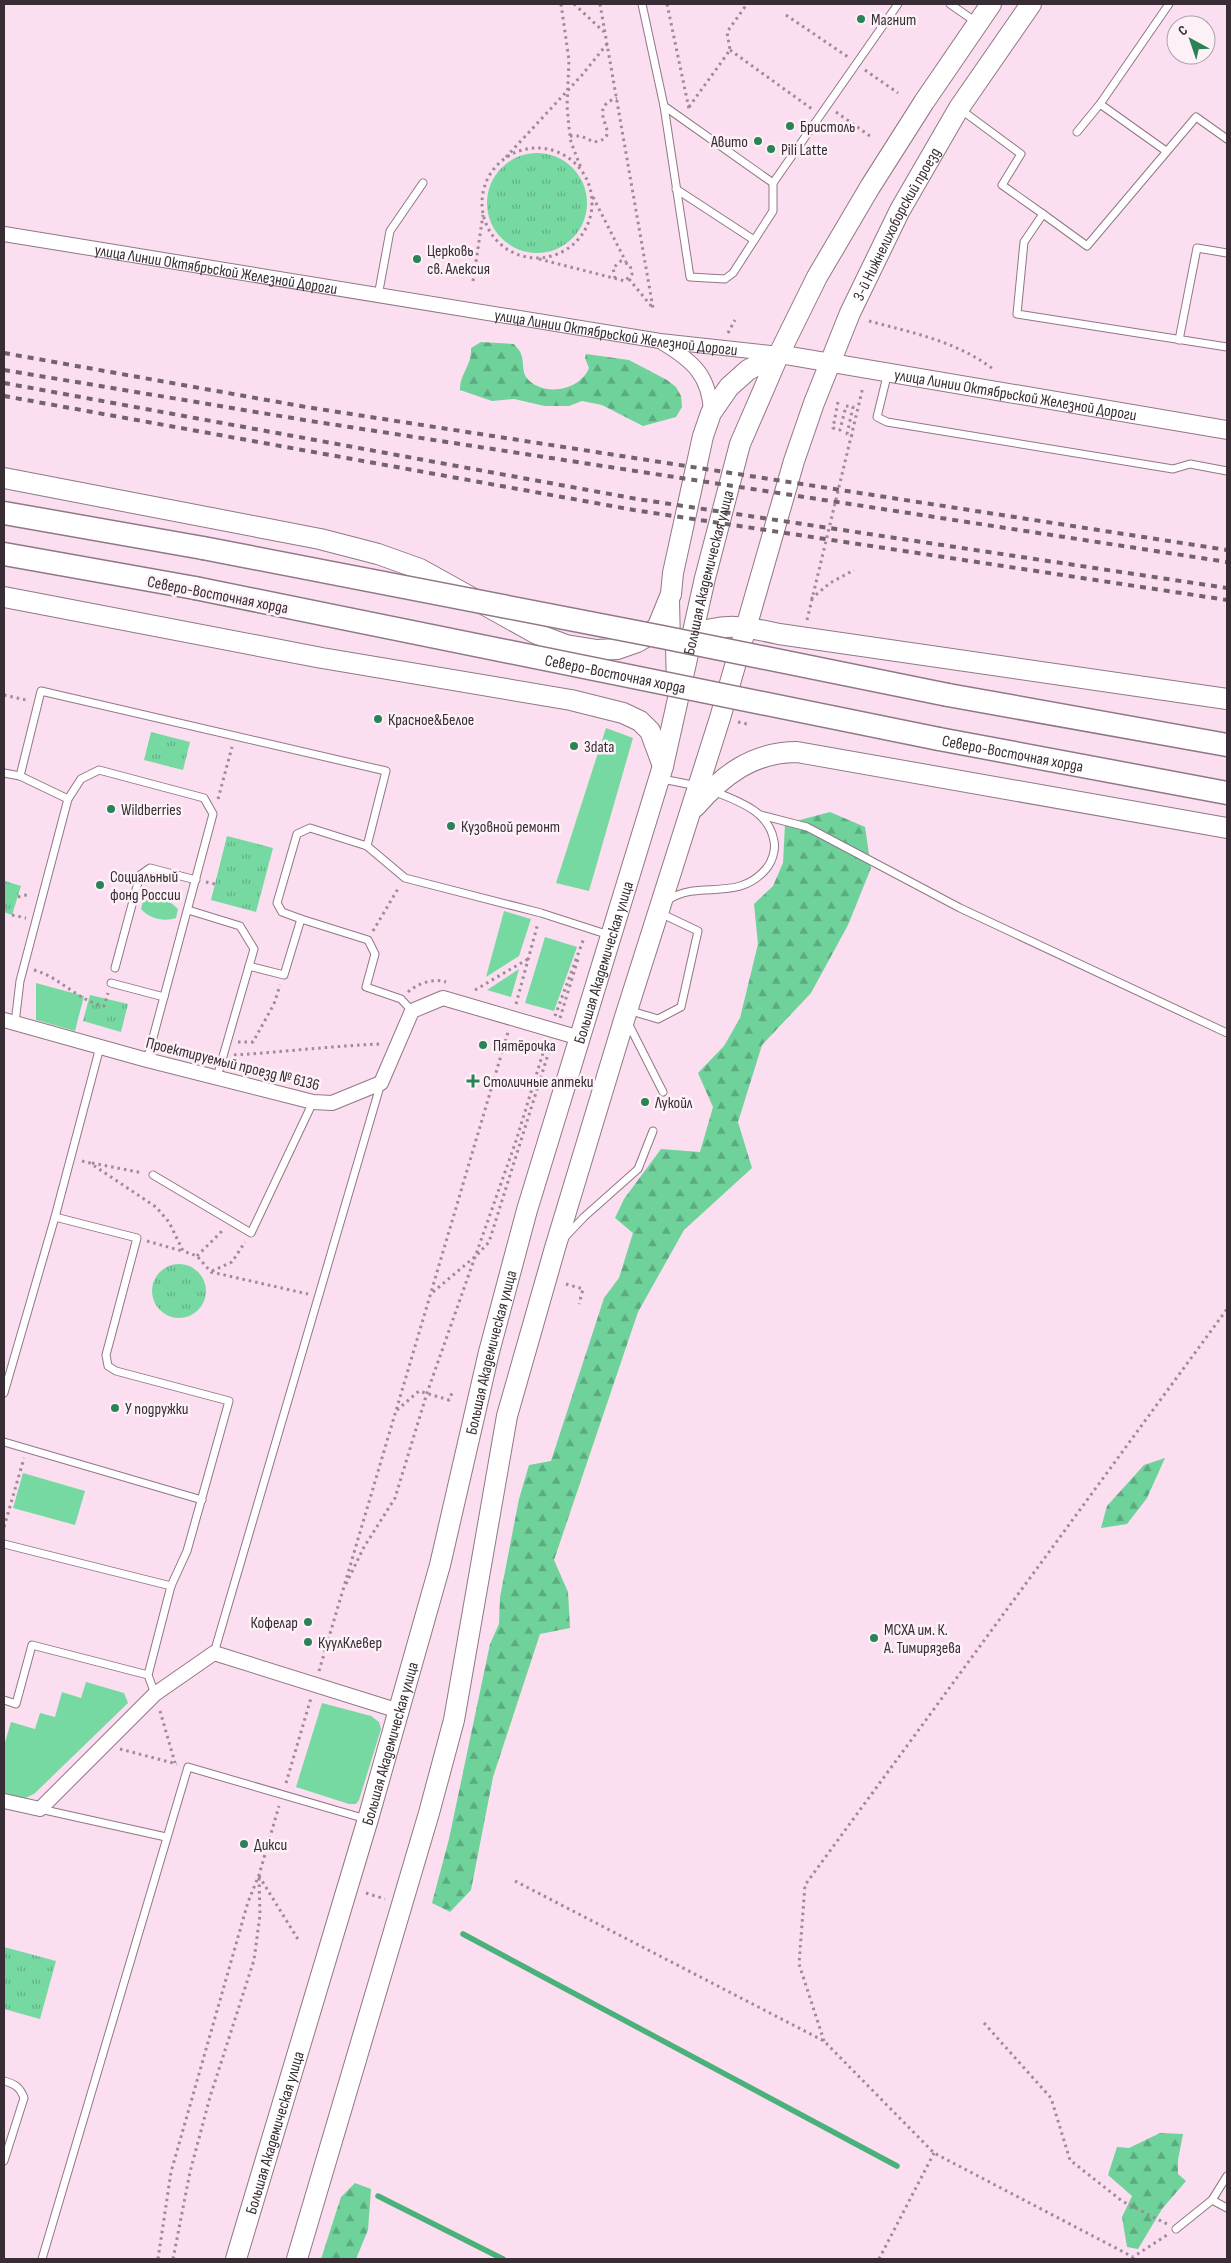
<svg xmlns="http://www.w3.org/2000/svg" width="1231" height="2263" font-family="'Sofia Sans Condensed',sans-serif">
<defs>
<pattern id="forest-firs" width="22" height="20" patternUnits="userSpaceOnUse" patternTransform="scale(1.25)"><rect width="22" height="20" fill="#6ed29a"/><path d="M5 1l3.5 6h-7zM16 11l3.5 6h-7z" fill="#5bab7e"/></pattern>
<pattern id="park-tufts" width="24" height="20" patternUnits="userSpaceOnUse" patternTransform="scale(1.25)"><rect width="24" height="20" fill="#77d9a2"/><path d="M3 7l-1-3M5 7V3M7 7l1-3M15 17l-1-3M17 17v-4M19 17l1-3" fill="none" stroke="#63b085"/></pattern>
</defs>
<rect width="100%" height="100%" fill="#fbdeef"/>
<!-- grass -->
<g fill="#77d9a2">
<polygon points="606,728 633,738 589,891 556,883"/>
<path d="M153,898L171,903L178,909L176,918C164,922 150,919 141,909L143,901Z"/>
<polygon points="504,911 531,919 519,956 486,977"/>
<polygon points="545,937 577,947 554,1011 525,1003"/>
<polygon points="519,969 511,997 487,990"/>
<polygon points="36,983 84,996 75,1031 36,1020"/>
<polygon points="23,1473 85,1491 75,1525 13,1508"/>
<polygon points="86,1682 124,1693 128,1703 34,1794 23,1799 4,1794 4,1746 11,1722 35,1729 40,1713 55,1717 62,1692 81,1698"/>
<polygon points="322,1703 371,1716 379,1722 381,1729 359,1800 356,1804 349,1804 296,1787"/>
</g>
<!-- forest -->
<g fill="url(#forest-firs)">
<path d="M481,342L514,344C516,347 520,350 521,354C524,361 522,371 526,377C541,397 579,392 589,368L585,358L586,354L629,360L667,380L676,387L681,396L682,407L676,417L643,426L602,405L582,401L569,406H545L514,399L492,401L460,390C460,373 472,366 471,348Z"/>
<polygon points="830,812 865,827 871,868 848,925 811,993 762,1045 738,1122 752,1168 684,1230 638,1312 554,1560 568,1592 570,1628 540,1634 493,1777 471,1890 450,1912 432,1903 449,1839 490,1644 499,1624 500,1597 519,1499 529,1465 551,1461 604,1298 619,1278 633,1233 615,1218 624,1199 661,1149 700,1152 713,1107 698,1073 724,1046 740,1018 758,944 754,904 773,886 783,863 785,824"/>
<polygon points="1165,1458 1147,1498 1127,1524 1101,1528 1107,1506 1144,1465"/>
<polygon points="1160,2133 1183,2134 1178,2160 1178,2174 1186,2181 1162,2209 1138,2249 1127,2247 1122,2217 1132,2196 1108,2175 1117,2147 1129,2148"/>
<polygon points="355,2183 371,2189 368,2230 356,2259 321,2259 341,2197"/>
</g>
<!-- park -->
<g fill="url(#park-tufts)">
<circle cx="537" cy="203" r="50"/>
<polygon points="151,732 190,742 183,770 144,760"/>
<polygon points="227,836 273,848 256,912 211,900"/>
<polygon points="5,881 21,886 12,915 4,912"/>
<polygon points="90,995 128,1004 121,1032 83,1021"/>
<circle cx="179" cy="1291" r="27"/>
<polygon points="4,1947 56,1961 40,2019 4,2009"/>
</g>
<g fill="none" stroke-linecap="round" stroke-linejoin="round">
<!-- stream -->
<g stroke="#4bb17b" stroke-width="5.5">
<polyline points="463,1934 897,2166"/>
<polyline points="378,2196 503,2259"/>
</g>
<defs>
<g id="service">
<polyline points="642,4 664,106 773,183"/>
<polyline points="950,4 976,22"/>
<polyline points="664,106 690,277 725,279 733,273 773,211 773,183 898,4"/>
<polyline points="960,109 1021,154 1002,185 1043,214 1024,242 1017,314 1227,347"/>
<polyline points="1077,132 1100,104"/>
<polyline points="1166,151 1100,104 1169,4"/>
<polyline points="676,189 754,240"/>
<polyline points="1043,214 1087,246 1196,117 1227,139"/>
<polyline points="378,296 390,231 423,183"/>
<polyline points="1179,340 1197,248 1227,253"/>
<polyline points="888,372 877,417 887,422 1173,469 1190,464 1227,471"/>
<polyline points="4,773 20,776 41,691 386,771 367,846"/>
<polyline points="20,776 68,799"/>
<polyline points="662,779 698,786"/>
<polyline points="761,815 807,827 960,908 1227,1033"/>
<path d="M668,900C699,879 737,903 766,869C772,862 776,850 774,841C769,811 738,801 713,791"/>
<polyline points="188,910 240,926 254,949 217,1077"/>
<polyline points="301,919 282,912 277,903 297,834 310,828 367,846 405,878 541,913 609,935"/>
<polyline points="249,966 284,975 301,919 368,940 375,954 366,987 401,999 412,1011"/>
<polyline points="115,968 140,875 150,868 196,880"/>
<polyline points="111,983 164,997"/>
<polyline points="628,1010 658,1019 681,1007 698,931 660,913"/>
<polyline points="15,1023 20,981 68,799 81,779 99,770 204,798 213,814 147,1060"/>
<polyline points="628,1023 663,1092"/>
<polyline points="153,1175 251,1233 313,1102"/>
<polyline points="55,1217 137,1238 106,1355 108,1366 116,1371 229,1401 187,1551 171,1586"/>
<polyline points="565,1237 584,1217 638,1169 653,1131"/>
<polyline points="4,1393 55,1217 100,1047"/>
<polyline points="4,1442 202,1500"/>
<polyline points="4,1544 171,1586 148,1675 155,1694"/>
<polyline points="214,1653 381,1083"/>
<polyline points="4,1700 16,1704 32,1645 148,1675"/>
<polyline points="40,1809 166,1837"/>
<path d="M4,2081C15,2084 20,2087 24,2098L4,2161"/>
<polyline points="1212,2200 1227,2176"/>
<polyline points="1176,2229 1212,2200 1227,2208"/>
<polyline points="42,2259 188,1767 366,1819"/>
</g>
<g id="minor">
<path id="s1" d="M4,234L660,341L779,354"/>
<path d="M663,343C693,361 710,376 711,413"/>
<polyline points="672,600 674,689"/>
<polyline points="4,1020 147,1060 313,1102 332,1103 381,1083 412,1011 443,998 580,1038"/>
<polyline points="4,1801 40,1809 155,1694 214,1653 399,1711"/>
</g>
<g id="tertiary">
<path id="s2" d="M779,354L1227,430"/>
</g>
<g id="secondary">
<polyline points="4,478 320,539 378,554 420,569 537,634 566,645 597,650 617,649 637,642 649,635 658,626 671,594 673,573 703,436 711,413 729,387 748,370 779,354"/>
<polyline points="4,597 322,658 571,700 623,713 640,721 650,731 663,766"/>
<path d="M691,637C721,621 748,627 779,634L1227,699"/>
<path d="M695,807C723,775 753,752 797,752L1227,828"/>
<path id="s3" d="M236,2259L368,1819L440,1565L489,1352L527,1210L663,766L705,578L740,444L779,354L817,277L870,187L924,102L991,4"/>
<path id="s4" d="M297,2259L429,1813L454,1720L507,1416L555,1248L625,1017L720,718L794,461L814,403L850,313L900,210L959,108L1031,4"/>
</g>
<g id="primary">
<polyline points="4,513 203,548"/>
<polyline points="4,554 195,588"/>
<polyline points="948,695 1227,745"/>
<path id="s5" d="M939,739L1227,793"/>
</g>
</defs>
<!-- service casing -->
<use href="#service" stroke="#917787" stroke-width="9"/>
<!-- minor casing -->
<use href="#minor" stroke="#917787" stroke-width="16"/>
<!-- tertiary casing -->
<use href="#tertiary" stroke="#917787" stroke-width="20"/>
<!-- secondary casing -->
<use href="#secondary" stroke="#917787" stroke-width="22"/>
<!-- primary casing -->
<use href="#primary" stroke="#917787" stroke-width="25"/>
<!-- path -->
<g stroke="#9f8a96" stroke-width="3" stroke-dasharray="2.5 4" stroke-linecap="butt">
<polyline points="561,4 569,60 567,106 569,127 571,142 581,168"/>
<polyline points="574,4 604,32"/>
<polyline points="600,4 653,308"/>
<polyline points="667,4 689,109"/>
<polyline points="786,15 848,57"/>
<polyline points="730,50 812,109"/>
<polyline points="865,70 898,93"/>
<polyline points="689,107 730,50 727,32 747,4"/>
<polyline points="836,112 870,136"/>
<path d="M570,136H581L594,142C628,137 581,110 617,98"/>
<circle cx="537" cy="203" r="55"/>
<polyline points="506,157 582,75 607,44"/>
<polyline points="593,197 626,262"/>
<polyline points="539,259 625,281 632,274 630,265 621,261 613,268 615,278"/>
<polyline points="629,279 652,307"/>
<polyline points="473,281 483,215"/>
<path d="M869,321C913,333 956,341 993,369"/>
<polyline points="728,333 735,320"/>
<polyline points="838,402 833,428 840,430 846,406 853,407 847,434 853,436"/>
<polyline points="811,599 830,583 854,570"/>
<polyline points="807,620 863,387"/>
<polyline points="4,695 26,700"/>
<polyline points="738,722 747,724"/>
<polyline points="218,799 232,747"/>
<polyline points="206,882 215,884"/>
<polyline points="18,897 30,894"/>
<polyline points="12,915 26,918"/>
<polyline points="373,931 399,887"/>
<path d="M34,970C60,977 78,1001 104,1006L108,993"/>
<polyline points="475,990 528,959"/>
<path d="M408,992C418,983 434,978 446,982"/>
<polyline points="516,1004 538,923"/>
<polyline points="555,1016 584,938"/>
<polyline points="560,1018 578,959"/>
<polyline points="238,1042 253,1042 274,1004 280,985"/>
<path d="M234,1055C283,1052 331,1046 380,1044"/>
<polyline points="82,1161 90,1163 156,1207 169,1222 183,1251 197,1256 211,1272 308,1294"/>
<polyline points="92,1163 143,1173"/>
<polyline points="147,1241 182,1251"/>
<polyline points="197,1256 224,1229"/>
<polyline points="212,1271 232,1262 245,1242"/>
<polyline points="566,1284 583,1289 579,1304"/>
<polyline points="433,1292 477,1255 489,1242 551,1045"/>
<polyline points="397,1410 419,1391 449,1400 452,1393"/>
<polyline points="4,1527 24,1458"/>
<polyline points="346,1584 364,1547 395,1498 427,1393 516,1141 546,1043"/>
<polyline points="319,1671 508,1032"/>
<polyline points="160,1711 175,1763"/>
<polyline points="120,1749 177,1764"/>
<polyline points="286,1783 311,1698"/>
<polyline points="259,1876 299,1941"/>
<polyline points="515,1881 824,2041 934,2153 1133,2257 1167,2235"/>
<polyline points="366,1893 385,1899"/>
<polyline points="984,2023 1051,2098 1070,2160 1122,2201 1167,2224"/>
<polyline points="824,2041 799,1964 805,1885 1227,1309"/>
<polyline points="158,2259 171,2172 248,1902 259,1875 279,1806"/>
<polyline points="173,2259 190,2172 210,2097 254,1960 260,1915 259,1878"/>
<polyline points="879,2259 934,2153"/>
</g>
<!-- service -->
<use href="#service" stroke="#fff" stroke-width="7"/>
<!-- minor -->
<use href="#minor" stroke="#fff" stroke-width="14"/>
<!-- tertiary -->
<use href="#tertiary" stroke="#fff" stroke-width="18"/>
<!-- secondary -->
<use href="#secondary" stroke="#fff" stroke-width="20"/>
<!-- primary -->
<use href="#primary" stroke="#fff" stroke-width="22"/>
<!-- rail -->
<g stroke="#72626c" stroke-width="4" stroke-dasharray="6 6" stroke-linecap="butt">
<polyline points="4,353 306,407 1227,550"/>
<polyline points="4,370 304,420 1227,562"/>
<polyline points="4,383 637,499 1227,588"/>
<polyline points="4,396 634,510 1227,600"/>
</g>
<defs>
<g id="primary-bridge">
<polyline points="203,548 662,637 948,695"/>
<path id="s6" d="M195,588L939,739"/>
</g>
</defs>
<!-- primary-bridge casing -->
<use href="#primary-bridge" stroke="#917787" stroke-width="25" stroke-linecap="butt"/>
<!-- primary-bridge -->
<use href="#primary-bridge" stroke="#fff" stroke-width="22"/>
</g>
<!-- markers -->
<g fill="#2b8256" stroke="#fdf1f8" stroke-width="2">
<circle cx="861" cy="19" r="5"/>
<circle cx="790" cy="126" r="5"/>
<circle cx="758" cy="141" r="5"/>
<circle cx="771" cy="149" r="5"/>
<circle cx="417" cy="259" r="5"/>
<circle cx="378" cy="719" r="5"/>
<circle cx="574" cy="746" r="5"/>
<circle cx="111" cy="809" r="5"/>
<circle cx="451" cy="826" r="5"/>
<circle cx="100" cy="885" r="5"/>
<circle cx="483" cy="1045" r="5"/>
<path d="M470.5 1073.5h5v5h5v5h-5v5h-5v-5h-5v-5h5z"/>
<circle cx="645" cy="1102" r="5"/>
<circle cx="115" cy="1408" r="5"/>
<circle cx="308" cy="1622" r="5"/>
<circle cx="874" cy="1638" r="5"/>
<circle cx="308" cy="1642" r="5"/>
<circle cx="244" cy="1844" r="5"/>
</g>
<g text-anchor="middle" stroke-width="5" stroke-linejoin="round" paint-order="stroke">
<!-- poi labels -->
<g font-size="16" fill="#382d34" stroke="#fdf1f8" text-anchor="start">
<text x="871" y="25">Магнит</text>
<text x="800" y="132">Бристоль</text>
<text x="748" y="147" text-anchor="end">Авито</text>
<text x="781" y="155">Pili Latte</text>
<text x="427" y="256">Церковь<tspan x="427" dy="18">св. Алексия</tspan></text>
<text x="388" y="725">Красное&amp;Белое</text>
<text x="584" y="752">3data</text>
<text x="121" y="815">Wildberries</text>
<text x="461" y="832">Кузовной ремонт</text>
<text x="110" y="882">Социальный<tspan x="110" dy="18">фонд России</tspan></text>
<text x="493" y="1051">Пятёрочка</text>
<text x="483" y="1087">Столичные аптеки</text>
<text x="655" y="1108">Лукойл</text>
<text x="125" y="1414">У подружки</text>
<text x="298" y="1628" text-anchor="end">Кофелар</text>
<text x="884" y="1635">МСХА им. К.<tspan x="884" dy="18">А. Тимирязева</tspan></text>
<text x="318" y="1648">КуулКлевер</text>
<text x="254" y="1850">Дикси</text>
</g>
<!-- street labels -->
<g font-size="16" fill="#382d34" stroke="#fdf1f8">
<text dy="6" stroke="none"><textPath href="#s4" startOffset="2126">3-й Нижнелихоборский проезд</textPath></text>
<text dy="6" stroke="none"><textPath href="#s1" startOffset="215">улица Линии Октябрьской Железной Дороги</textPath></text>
<text dy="6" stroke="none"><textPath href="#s1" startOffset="620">улица Линии Октябрьской Железной Дороги</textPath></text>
<text dy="6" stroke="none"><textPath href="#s2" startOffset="240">улица Линии Октябрьской Железной Дороги</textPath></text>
<text dy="6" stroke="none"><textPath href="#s3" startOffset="1752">Большая Академическая улица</textPath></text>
<text transform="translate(218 594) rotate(11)" y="6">Северо-Восточная хорда</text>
<text dy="6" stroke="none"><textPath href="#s6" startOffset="429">Северо-Восточная хорда</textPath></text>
<text dy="6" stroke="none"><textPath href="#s5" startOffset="75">Северо-Восточная хорда</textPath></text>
<text dy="6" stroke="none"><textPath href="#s3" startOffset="1348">Большая Академическая улица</textPath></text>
<text transform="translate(233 1063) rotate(14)" y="6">Проектируемый проезд № 6136</text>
<text dy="6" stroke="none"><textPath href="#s3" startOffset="942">Большая Академическая улица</textPath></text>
<text dy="6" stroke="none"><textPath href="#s3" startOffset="538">Большая Академическая улица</textPath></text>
<text dy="6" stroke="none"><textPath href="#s3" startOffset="132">Большая Академическая улица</textPath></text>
</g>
</g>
<!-- border -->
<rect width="1231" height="2263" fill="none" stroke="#382d34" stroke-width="10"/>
<!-- north arrow -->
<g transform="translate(1191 40) rotate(320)"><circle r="24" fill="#fdf1f8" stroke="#aea3aa"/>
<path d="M0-4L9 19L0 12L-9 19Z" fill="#2b8256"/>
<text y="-8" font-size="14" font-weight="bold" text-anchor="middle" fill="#382d34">С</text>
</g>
</svg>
